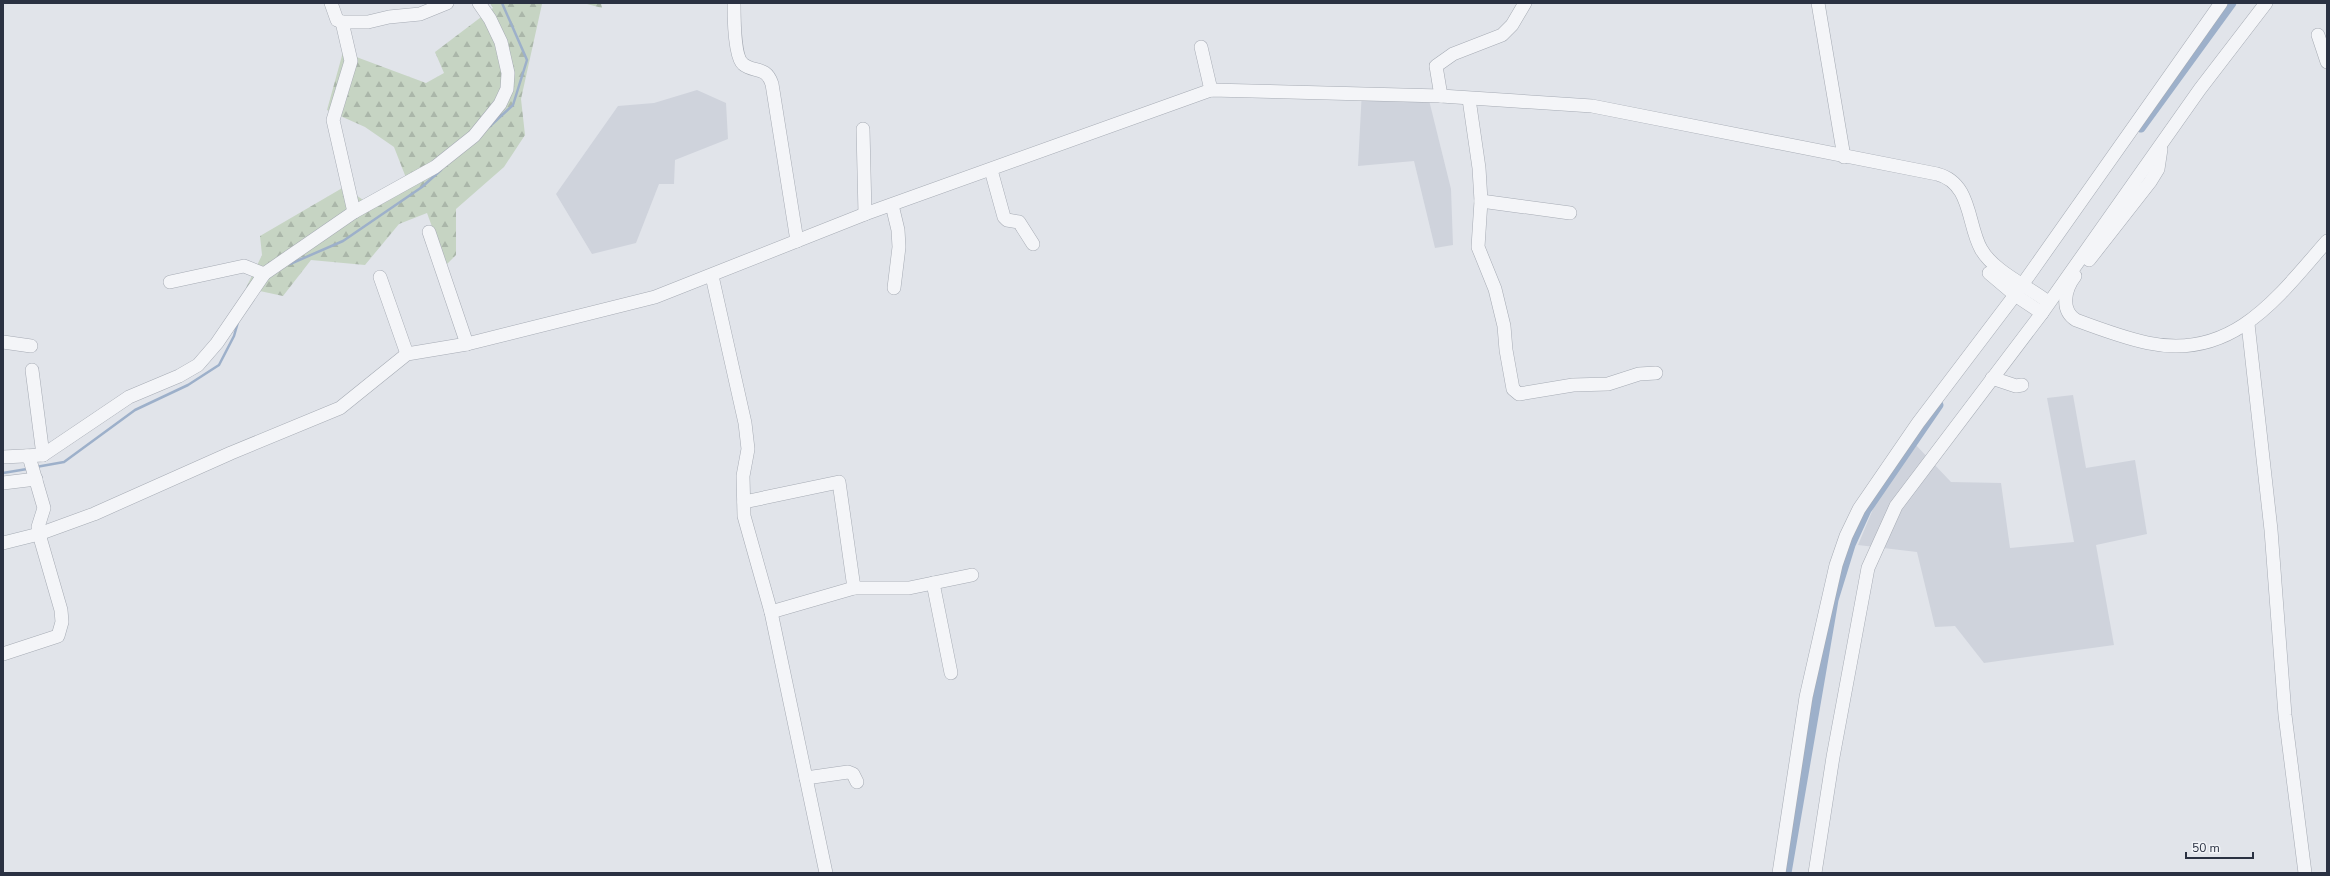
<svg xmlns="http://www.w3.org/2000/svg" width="2330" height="876" font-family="'Nunito Sans',sans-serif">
<defs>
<pattern id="forest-firs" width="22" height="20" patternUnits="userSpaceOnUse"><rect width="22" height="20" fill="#c6d4c3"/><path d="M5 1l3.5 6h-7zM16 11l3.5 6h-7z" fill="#aab6a9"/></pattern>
</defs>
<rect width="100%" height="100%" fill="#e1e4ea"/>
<!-- built -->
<g fill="#cfd3dc">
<polygon points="697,90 726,103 728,139 675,160 674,184 659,184 636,243 592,254 556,194 618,106 654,103"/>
<polygon points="1362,90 1427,92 1451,189 1453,245 1435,248 1414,161 1358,166"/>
<polygon points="2073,395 2086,468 2135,460 2147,534 2096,545 2114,645 1984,663 1955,626 1935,627 1917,552 1858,545 1883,485 1913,442 1951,482 2001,483 2010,548 2074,542 2047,398"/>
</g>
<!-- forest -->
<polygon fill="url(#forest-firs)" points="490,3 601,3 602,8 587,4 542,4 521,99 525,135 504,167 456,209 456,255 446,265 427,213 399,224 365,265 311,260 283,296 246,288 262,255 260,236 344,187 375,208 410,188 394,147 365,127 327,110 343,52 426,83 444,73 435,52 493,8"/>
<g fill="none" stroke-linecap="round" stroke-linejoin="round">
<!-- stream -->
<g stroke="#9db0ca" stroke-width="2.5">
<polyline points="489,127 513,105 527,60 502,3"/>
<polyline points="290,264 343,241 422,187 441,170"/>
<polyline points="36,467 64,462 135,410 188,385 219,365 234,336 238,322"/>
<polyline points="3,473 27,469"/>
</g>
<!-- canal -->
<g stroke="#9db0ca" stroke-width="9">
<polyline points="2141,128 2232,3"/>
<polyline points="1787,873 1834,600 1851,545 1867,510 1939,405"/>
</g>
<defs>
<g id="minor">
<polyline points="331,3 337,20 342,22 368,22 389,17 420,14 447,3"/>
<path d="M734,3C734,15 734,57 743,64C753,73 766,65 772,84L797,241"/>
<polyline points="1818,3 1844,157"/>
<polyline points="342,22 351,61 333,120 354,212"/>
<polyline points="2318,35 2327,62"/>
<polyline points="1201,47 1211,90"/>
<polyline points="1441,96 1436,66 1453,54 1502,35 1512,25 1525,3"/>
<polyline points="1469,99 1479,168 1481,201 1478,247 1495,289 1504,326 1506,350 1513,389 1519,394 1573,385 1608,384 1639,374 1656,373"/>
<polyline points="863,129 865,214"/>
<polyline points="991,170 1004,217 1007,220 1019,222 1033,244"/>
<polyline points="1481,201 1570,213"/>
<polyline points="892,205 898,230 899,247 894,288"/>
<polyline points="429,232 467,344"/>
<polyline points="2089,260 2150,182 2158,169 2161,149"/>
<polyline points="1989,273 2015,295 2042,313"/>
<polyline points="712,276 745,423 748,449 743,476 744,516 771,612 826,873"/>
<path d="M2075,276C2065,289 2060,310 2076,320C2100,329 2124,338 2148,343C2233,361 2278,297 2327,241"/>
<polyline points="380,277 407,354"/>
<polyline points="170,282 244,266 264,274"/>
<polyline points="2248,324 2271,530 2285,715 2305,873"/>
<polyline points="3,342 31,346"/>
<polyline points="32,370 43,455"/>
<polyline points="1992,378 2016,386 2022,385"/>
<polyline points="3,457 43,455 129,397 179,376 198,365 217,343 264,274 354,212 435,167 474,136 500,104 507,89 508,73 501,42 490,19 479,3"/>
<polyline points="3,483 36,479"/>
<polyline points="744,502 839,482 854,588"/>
<path d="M3,543L39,534L94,514L231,453L340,408L407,354L467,344L655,297L865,214L1211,90L1441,96L1592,106L1937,174C1972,183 1967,224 1981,249C1993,271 2029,287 2048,302"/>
<polyline points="933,583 951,673"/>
<polyline points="771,612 854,588 909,588 972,575"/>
<polyline points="3,654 58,636 62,622 61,610 39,534 38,527 44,508 30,460 27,456"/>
<polyline points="806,778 848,772 853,774 857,782"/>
<polyline points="1779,873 1806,697 1836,565 1846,536 1859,509 1918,423 2015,295 2221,3"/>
<polyline points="1815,873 1833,757 1868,568 1896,506 2042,313 2200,89 2266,3"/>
</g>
</defs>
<!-- minor casing -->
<use href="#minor" stroke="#a6abb4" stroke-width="14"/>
<!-- minor -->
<use href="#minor" stroke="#f4f5f8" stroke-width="13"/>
</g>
<!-- border -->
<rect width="2330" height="876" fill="none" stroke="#2a3142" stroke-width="8"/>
<!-- scale -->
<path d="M2186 852v6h67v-6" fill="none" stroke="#2a3142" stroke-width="2"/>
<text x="2192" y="852" font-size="12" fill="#2a3142" stroke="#f1f3f7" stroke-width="3" paint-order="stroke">50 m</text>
</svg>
